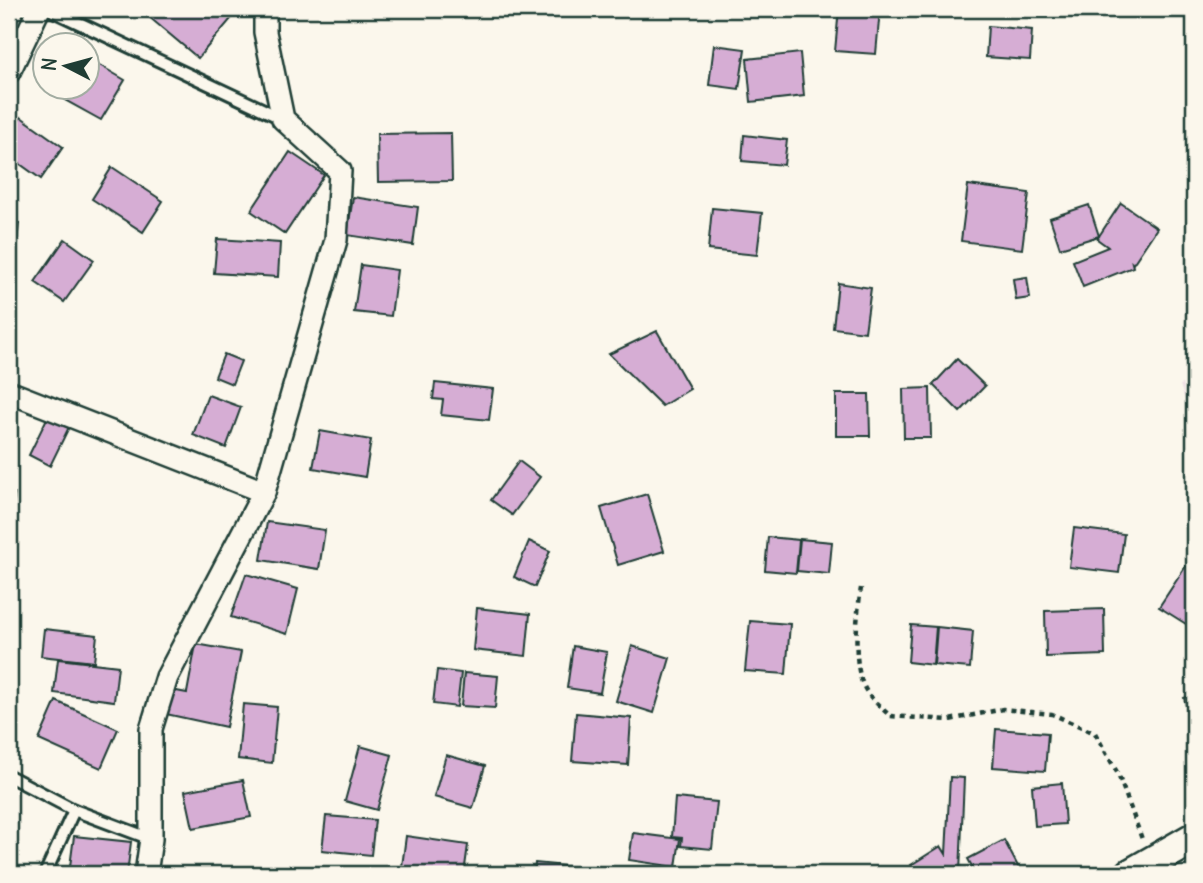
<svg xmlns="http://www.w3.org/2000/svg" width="1203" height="883" font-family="Delius,sans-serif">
<rect width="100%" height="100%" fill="#fbf7ec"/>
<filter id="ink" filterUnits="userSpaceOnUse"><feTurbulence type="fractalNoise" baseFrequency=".0143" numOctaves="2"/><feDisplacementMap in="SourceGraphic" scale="14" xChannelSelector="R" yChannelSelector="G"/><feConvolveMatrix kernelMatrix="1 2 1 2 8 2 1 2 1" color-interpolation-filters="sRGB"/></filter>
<g filter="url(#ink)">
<!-- built -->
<polygon fill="#f0e1e5" points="1194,381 1194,427 1180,385"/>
<!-- building -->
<g fill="#d6add4" stroke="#1f3d34" stroke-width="2">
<polygon points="156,9 218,9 231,19 198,58 149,17"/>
<polygon points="839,9 880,9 876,54 835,51"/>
<polygon points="988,26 1032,30 1030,60 986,57"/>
<polygon points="714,45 745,49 739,89 709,85"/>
<polygon points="800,53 804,96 751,102 747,59"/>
<polygon points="89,59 125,80 101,120 65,100 72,88 88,88"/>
<polygon points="21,117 63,147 41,179 9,156 9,134"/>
<polygon points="451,133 452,181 378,182 377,134"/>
<polygon points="744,135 787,140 784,165 742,161"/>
<polygon points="290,152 324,175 285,234 251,211"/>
<polygon points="112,167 163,201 143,232 92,199"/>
<polygon points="968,185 1029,193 1022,249 961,241"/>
<polygon points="353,197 418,207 413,245 347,235"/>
<polygon points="1121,203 1157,228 1133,264 1132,263 1133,267 1083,287 1073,261 1108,247 1097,239"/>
<polygon points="1089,205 1099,236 1060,248 1050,218"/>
<polygon points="712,208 762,213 757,255 708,250"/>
<polygon points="9,222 19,223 15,265 9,264"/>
<polygon points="65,239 94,260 64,302 35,282"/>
<polygon points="217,239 280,243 278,277 214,273"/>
<polygon points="361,265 397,270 391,316 354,312"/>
<polygon points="1027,277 1030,298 1016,300 1013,279"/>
<polygon points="838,283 871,288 865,332 833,328"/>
<polygon points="657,331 690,389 662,406 609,354"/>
<polygon points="224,354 241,361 232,384 215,377"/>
<polygon points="957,359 985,386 960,412 933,385"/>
<polygon points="435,383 493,389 489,420 441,415 443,400 433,399"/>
<polygon points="930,388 931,438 904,438 903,389"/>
<polygon points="836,394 869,394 870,436 836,436"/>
<polygon points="208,395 241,407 226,448 193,435"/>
<polygon points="51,410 72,421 50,466 29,455"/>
<polygon points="320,431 371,440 365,477 313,468"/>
<polygon points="519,461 540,477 512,515 491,500"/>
<polygon points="9,493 15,493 12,518 9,517"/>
<polygon points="647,494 664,551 618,565 601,508"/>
<polygon points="267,522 325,530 319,569 261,560"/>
<polygon points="1074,528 1124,534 1119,573 1069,567"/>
<polygon points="768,537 799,540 796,573 765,570"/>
<polygon points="800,539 832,542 829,574 797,571"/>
<polygon points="529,541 550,551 535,587 514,577"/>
<polygon points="1186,566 1194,571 1194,629 1159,607"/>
<polygon points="246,574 298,589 287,634 231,617"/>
<polygon points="477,608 530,614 526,656 473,650"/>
<polygon points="1104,609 1105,655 1046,657 1045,611"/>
<polygon points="750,621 790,624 786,674 745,671"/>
<polygon points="911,625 936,627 933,665 908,662"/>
<polygon points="937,627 973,631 970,668 934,665"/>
<polygon points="44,629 97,635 94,662 41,656"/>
<polygon points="196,644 241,652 226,727 166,714 171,690 187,693"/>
<polygon points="573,646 607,652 600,693 567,688"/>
<polygon points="632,646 670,658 654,713 616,701"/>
<polygon points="58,659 118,666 114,701 54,693"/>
<polygon points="437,670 461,673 457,707 433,704"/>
<polygon points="464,673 498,676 495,708 461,706"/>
<polygon points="1194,695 1194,736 1184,698"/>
<polygon points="56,701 118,729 101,768 39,740"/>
<polygon points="243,704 277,707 272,763 238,759"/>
<polygon points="576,713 631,718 628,765 572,761"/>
<polygon points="996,729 1048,733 1045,771 993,767"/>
<polygon points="360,746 392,755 377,810 345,801"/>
<polygon points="446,755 485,766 473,808 434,797"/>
<polygon points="950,777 964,778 960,873 917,874 911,865 941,846 946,854"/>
<polygon points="243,780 251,817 193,828 185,791"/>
<polygon points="1062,783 1065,824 1035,826 1032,786"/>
<polygon points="675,798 717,802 712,849 681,846 682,838 672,837"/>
<polygon points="326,816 375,820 371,855 322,850"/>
<polygon points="633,833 680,839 676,867 629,860"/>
<polygon points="74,836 131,842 127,874 69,874"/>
<polygon points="406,836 468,845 464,874 401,874"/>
<polygon points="1004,840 1022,874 976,874 968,859"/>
<polygon points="535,863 574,867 574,874 534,874"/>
</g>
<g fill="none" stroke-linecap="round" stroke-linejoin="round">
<defs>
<g id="lane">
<polyline points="49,9 283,119"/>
<polyline points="9,776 74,810"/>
<polyline points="45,874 74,810 151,839"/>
</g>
<g id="street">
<polyline points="9,72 39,9"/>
<polyline points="9,392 264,492"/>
<polyline points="146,874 151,839 151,729 167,677 264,492 336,240 340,171 283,119 265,32 265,9"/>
</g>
<polyline id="secondary" points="1131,874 1194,838"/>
</defs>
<!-- lane casing -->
<use href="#lane" stroke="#1f3d34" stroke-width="16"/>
<!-- street casing -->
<use href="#street" stroke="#1f3d34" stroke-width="26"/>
<!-- secondary casing -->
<use href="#secondary" stroke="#1f3d34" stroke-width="35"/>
<!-- path -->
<path stroke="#1f3d34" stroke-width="4.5" stroke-dasharray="5 5" stroke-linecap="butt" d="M861,588C857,614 851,669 867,692C873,701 883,709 890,716L949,720L1003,709L1052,714L1095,733L1118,774L1142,839"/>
<!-- lane -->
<use href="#lane" stroke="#fbf7ec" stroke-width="10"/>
<!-- street -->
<use href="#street" stroke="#fbf7ec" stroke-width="21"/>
<!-- secondary -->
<use href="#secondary" stroke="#fbf7ec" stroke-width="30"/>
</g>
</g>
<!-- margin -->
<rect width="1203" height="883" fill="none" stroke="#fbf7ec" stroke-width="35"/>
<rect x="18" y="18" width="1168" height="848" fill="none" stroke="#1f3d34" stroke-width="2.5" filter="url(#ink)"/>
<!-- north arrow -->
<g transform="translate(66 66) rotate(276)"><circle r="33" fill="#fbf7ec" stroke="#a3ada2" stroke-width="2"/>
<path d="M0-5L12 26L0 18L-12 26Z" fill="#1f3d34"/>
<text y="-10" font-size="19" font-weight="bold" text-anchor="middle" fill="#1f3d34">N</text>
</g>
</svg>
